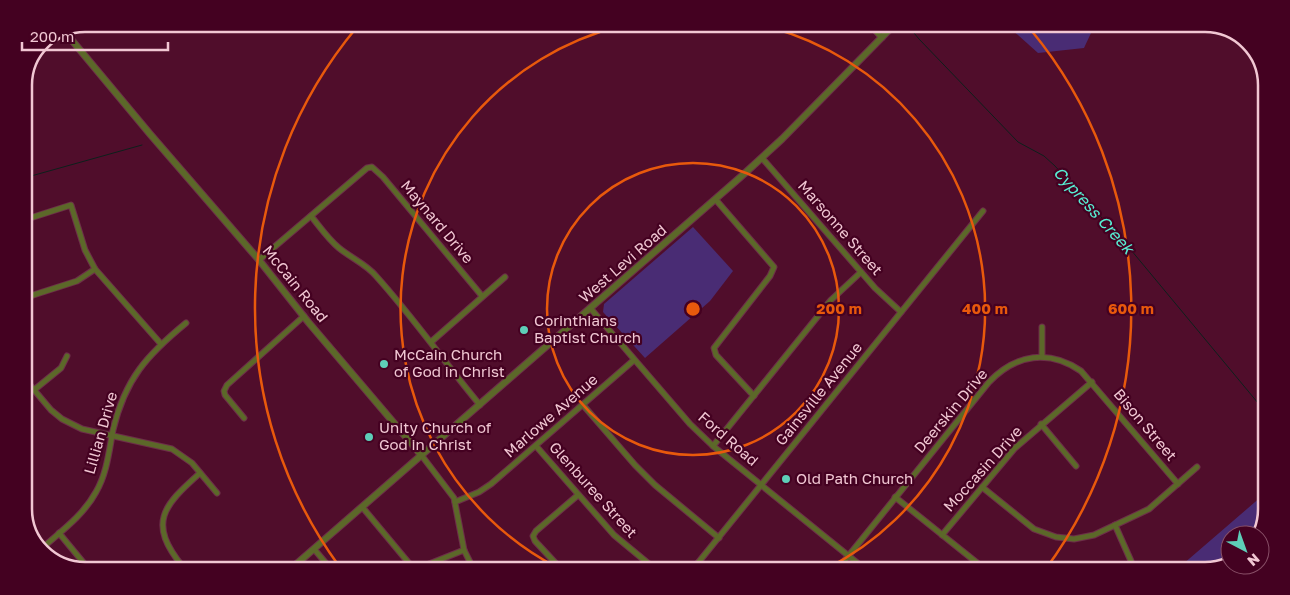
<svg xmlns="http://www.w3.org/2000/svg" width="1290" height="595" font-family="'Golos Text',sans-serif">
<rect width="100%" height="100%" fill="#500d2b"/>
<!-- green -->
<g fill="#492c74">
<polygon points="1010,28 1088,28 1091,33 1084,48 1038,53"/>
<polygon points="693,227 733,271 710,301 645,358 603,312 604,304"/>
<polygon points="1262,496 1261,533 1260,535 1230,535 1230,564 1205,571 1175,571"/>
</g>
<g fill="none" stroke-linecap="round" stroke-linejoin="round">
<!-- stream -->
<g stroke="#0d201c" stroke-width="1">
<polyline points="909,27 919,39 1018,142 1044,156 1055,166 1131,250 1263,409"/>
<polyline points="24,178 142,145"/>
</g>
<defs>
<g id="minor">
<polyline points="872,27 882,38"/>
<polyline points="762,158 875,288 901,312"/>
<polyline points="716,200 774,267 770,276 714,348 716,355 754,396"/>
<path d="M311,216C320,227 328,239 339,248C351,258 366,264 376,276C413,317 445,363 480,405"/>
<polyline points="24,220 71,205 85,250 95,269 161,344"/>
<polyline points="259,260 367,168 372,167 383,177 482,296"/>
<polyline points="24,298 77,281 95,269"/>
<polyline points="591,309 690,424 713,446 866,570"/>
<polyline points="431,342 505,277"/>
<polyline points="1042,357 1042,327"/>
<polyline points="24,378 51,410 62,419 82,429 172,449 192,463 217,493"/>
<polyline points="34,390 61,368 67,356"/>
<polyline points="583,405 635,465 655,485 719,538"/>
<polyline points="244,418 225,395 224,391 227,385 304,316"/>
<polyline points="1041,424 1076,466"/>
<polyline points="536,446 614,535 655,569"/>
<polyline points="713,446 831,300 861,272"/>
<polyline points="422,456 454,498 464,550 473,568"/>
<polyline points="982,487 1034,529 1056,537 1074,539 1094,535 1149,509 1197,467"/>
<polyline points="895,497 986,570"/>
<polyline points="455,502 479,492 491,484 634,360"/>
<polyline points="363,508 413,568"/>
<polyline points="1115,525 1131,561 1130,571"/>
<polyline points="59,533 87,567"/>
<polyline points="942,535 1015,448 1092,382"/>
<path d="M41,549C60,532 83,516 96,492C107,473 109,451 113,430C125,379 147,355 186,323"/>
<polyline points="314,549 330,568"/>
<path d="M183,567C147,523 163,506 200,473"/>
<polyline points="419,568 464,550"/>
<polyline points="561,569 535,541 533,536 536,531 578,495"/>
<polyline points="693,569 983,211"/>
<path d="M837,570L989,382C1016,354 1049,349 1081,371L1178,484"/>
</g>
<g id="tertiary">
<polyline points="65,32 150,134 259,260 309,323 422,456"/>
<polyline points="293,567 744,174 782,139 892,27"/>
</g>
</defs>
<!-- minor casing -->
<use href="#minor" stroke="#6d2e49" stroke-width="7"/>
<!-- tertiary casing -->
<use href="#tertiary" stroke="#6d2e49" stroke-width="8"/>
<!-- minor -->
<use href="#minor" stroke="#5c6829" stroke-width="5"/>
<!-- tertiary -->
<use href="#tertiary" stroke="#5c6829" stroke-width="6"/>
</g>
<!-- distance rings -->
<g fill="none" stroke="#e8590c" stroke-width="2.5">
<circle cx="693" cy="309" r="146"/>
<path d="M558 568A292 292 0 0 1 620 26M769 27A292 292 0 0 1 826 569"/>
<path d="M339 566A438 438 0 0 1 357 27M1031 30A438 438 0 0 1 1045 570"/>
</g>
<!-- markers -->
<g fill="#5eceb8" stroke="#440121" stroke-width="2">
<circle cx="524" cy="330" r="5"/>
<circle cx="384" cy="364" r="5"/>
<circle cx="369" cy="437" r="5"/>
<circle cx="786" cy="479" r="5"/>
</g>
<g text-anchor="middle" stroke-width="4.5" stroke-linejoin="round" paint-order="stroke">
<!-- street labels -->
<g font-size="15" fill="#f1c7d3" stroke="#440121">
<text transform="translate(437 222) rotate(50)" y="5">Maynard Drive</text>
<text transform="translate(840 228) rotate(49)" y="5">Marsonne Street</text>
<text transform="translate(623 264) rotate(-41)" y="5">West Levi Road</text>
<text transform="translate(295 284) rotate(51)" y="5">McCain Road</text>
<text transform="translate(819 394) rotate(-51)" y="5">Gainsville Avenue</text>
<text transform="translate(951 411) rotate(-50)" y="5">Deerskin Drive</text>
<text transform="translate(551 416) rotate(-41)" y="5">Marlowe Avenue</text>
<text transform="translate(1145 425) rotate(50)" y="5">Bison Street</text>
<text transform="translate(101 433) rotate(-74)" y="5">Lillian Drive</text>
<text transform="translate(728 439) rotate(41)" y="5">Ford Road</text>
<text transform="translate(983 469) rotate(-48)" y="5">Moccasin Drive</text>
<text transform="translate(593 490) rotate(48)" y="5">Glenburee Street</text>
</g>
<!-- poi labels -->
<g font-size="15" fill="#f1c7d3" stroke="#440121" text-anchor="start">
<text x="534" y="326">Corinthians<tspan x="534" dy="17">Baptist Church</tspan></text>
<text x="394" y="360">McCain Church<tspan x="394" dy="17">of God in Christ</tspan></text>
<text x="379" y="433">Unity Church of<tspan x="379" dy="17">God in Christ</tspan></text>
<text x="796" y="484">Old Path Church</text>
</g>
<!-- water labels -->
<g font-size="16" font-style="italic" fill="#57eed3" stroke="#440121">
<text transform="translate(1094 210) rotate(48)" y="6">Cypress Creek</text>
</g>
</g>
<!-- crop -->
<path d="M0 0H1290V595H0ZM85 32H1205A53 53 0 0 1 1258 85V509A53 53 0 0 1 1205 562H85A53 53 0 0 1 32 509V85A53 53 0 0 1 85 32Z" fill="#440121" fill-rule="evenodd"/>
<path fill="none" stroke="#f1c7d3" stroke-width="2.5" d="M85 32H1205A53 53 0 0 1 1258 85V509A53 53 0 0 1 1205 562H85A53 53 0 0 1 32 509V85A53 53 0 0 1 85 32Z"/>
<circle cx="693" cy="309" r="8" fill="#e8590c" stroke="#440121" stroke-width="2.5"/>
<g font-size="15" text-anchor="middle" font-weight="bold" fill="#e8590c" stroke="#440121" stroke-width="4.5" stroke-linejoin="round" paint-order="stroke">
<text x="839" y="314">200 m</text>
<text x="985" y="314">400 m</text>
<text x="1131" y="314">600 m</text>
</g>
<!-- north arrow -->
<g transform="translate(1245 550) rotate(139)"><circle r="24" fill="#440121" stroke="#895068"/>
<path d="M0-4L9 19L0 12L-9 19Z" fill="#5eceb8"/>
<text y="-8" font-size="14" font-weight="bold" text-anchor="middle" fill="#f1c7d3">N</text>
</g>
<!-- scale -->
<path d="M22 42v8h146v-8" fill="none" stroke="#f1c7d3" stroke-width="2.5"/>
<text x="30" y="42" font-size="15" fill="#f1c7d3" stroke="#440121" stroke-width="4" paint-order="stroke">200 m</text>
</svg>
